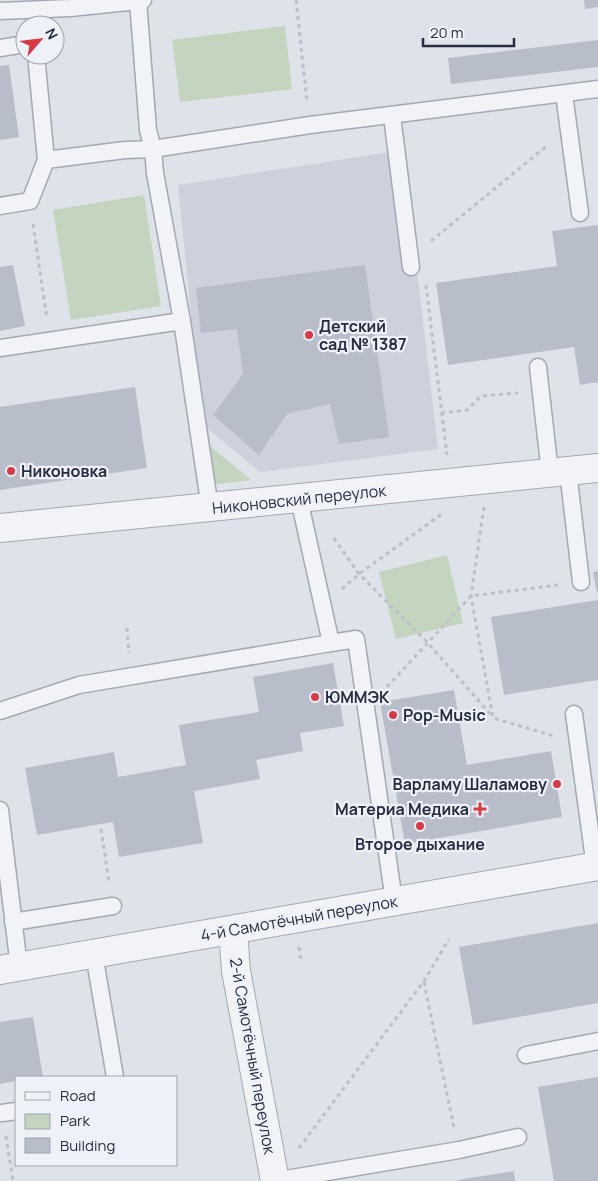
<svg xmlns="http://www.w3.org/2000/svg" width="598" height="1181" font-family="Manrope,sans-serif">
<rect width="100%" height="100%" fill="#dee2e9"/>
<!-- built -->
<polygon fill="#ccd1db" points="391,152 414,245 438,449 260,472 202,424 178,185"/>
<!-- green -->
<g fill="#c3d4bf">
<polygon points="285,26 292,89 180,102 172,40"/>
<polygon points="144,195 161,306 71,320 53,210"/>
<polygon points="203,440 251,480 210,485"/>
<polygon points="447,555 463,623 396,639 379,572"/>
</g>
<!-- building -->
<g fill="#b8bdca">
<polygon points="584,0 598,0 598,7 585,9"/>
<polygon points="598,40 598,67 451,84 448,58"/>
<polygon points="9,65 19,137 0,140 0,66"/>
<polygon points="598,225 598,382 580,385 574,347 448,365 436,283 557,266 552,231"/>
<polygon points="13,265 25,326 0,331 0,267"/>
<polygon points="365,265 389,437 339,444 330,404 287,414 259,455 213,415 243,374 237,329 201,333 196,288"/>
<polygon points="135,387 147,468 0,490 0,407"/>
<polygon points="598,571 598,593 597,593 593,572"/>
<polygon points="598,600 598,680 504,695 491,617"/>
<polygon points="333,663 344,726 300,733 303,751 256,760 260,779 194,791 203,843 119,857 113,822 37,835 25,768 114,752 118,777 186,765 179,725 259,712 253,677"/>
<polygon points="454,690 467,765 551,751 562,817 405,844 380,702"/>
<polygon points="598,923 598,1003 473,1025 459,947"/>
<polygon points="33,1017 43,1077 16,1077 16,1081 0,1084 0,1022"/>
<polygon points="598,1077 598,1181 554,1181 538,1087"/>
<polygon points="514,1171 515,1181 457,1181 457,1180"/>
</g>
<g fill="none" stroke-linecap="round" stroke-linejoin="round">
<defs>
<g id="service">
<polyline points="143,0 138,1 148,130 153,149 155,173 182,321"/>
<polyline points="0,11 70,8 138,1"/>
<polyline points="0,48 25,44"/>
<polyline points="36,55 46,160"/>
<polyline points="564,94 580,213"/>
<polyline points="392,116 411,267"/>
<polyline points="0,206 30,201 46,160 125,150 153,149 310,125 598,89"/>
<polyline points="0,348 182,321 210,508"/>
<polyline points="538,367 550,473"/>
<polyline points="568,471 581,582"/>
<polyline points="299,499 331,643 356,639 394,901"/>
<polyline points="0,711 79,685 331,643"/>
<polyline points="574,714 595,867"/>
<polyline points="0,810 19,967"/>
<polyline points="13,922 113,906"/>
<polyline points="94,954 115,1077"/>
<polyline points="526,1055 598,1041"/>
<polyline points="2,1113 16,1111"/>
<polyline points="274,1181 459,1150 518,1137"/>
</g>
<g id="minor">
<polyline points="0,528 598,468"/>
<polyline points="233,930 236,971 275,1181"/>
<polyline points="0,970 598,866"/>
</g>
</defs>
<!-- service casing -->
<use href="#service" stroke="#a3a8b4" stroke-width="19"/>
<!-- minor casing -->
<use href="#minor" stroke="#a3a8b4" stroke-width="30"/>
<!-- path -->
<g stroke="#bdc0c8" stroke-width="3" stroke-dasharray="4 4" stroke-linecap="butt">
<polyline points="296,0 307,101"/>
<polyline points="33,224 47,319"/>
<polyline points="431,241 548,145"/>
<polyline points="426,285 447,455"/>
<polyline points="441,413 467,410 481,396 518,393"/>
<polyline points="484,507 471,596 493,718 554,736"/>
<polyline points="334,538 359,574 428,643 492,716"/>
<polyline points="342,589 359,574 443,513"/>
<polyline points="127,628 129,653"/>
<polyline points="387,687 471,596 558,585"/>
<polyline points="101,829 109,882"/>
<polyline points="299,947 301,961"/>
<polyline points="424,982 454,1128"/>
<polyline points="6,1136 13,1181"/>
<polyline points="299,1148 424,981 449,939"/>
</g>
<!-- service -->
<use href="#service" stroke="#f2f3f7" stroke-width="16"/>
<!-- minor -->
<use href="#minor" stroke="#f2f3f7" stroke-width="28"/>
</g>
<!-- markers -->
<g fill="#d93844" stroke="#eef1f7" stroke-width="2">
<circle cx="309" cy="335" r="5"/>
<circle cx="11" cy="471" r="5"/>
<circle cx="315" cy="697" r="5"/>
<circle cx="393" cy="715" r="5"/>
<circle cx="557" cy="784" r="5"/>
<path d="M477.5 801.5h5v5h5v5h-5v5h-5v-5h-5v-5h5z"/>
<circle cx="420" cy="826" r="5"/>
</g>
<g text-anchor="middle" stroke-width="4.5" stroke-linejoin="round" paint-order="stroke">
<!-- poi labels -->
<g font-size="16" font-weight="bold" fill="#262e42" stroke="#eef1f7" text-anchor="start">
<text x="319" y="332">Детский<tspan x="319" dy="18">сад № 1387</tspan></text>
<text x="21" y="477">Никоновка</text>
<text x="325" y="703">ЮММЭК</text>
<text x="403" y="721">Pop-Music</text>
<text x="547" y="790" text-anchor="end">Варламу Шаламову</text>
<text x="469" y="815" text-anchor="end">Материа Медика</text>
<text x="420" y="850" text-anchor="middle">Второе дыхание</text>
</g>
<!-- street labels -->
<g font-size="16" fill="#262e42" stroke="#eef1f7">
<text transform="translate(299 499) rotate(-6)" y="6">Никоновский переулок</text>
<text transform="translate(299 918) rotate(-10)" y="6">4-й Самотёчный переулок</text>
<text transform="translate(253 1056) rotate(80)" y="6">2-й Самотёчный переулок</text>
</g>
</g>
<!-- legend -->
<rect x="15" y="1076" width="162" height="90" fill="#eef1f7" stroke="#9ea3af"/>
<rect x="25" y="1092" width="25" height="8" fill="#f2f3f7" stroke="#9ea3af"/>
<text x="60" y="1101" font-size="15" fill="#262e42">Road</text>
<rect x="25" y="1114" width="25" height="15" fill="#c3d4bf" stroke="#9ea3af"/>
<text x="60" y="1126" font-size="15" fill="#262e42">Park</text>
<rect x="25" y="1138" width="25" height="15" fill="#b8bdca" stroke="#9ea3af"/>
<text x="60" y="1151" font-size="15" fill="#262e42">Building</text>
<!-- north arrow -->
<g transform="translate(40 40) rotate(62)"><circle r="24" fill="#eef1f7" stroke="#9ea3af"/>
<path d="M0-4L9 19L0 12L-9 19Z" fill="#d93844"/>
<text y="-8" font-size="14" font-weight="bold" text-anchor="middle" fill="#262e42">N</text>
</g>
<!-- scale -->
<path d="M423 38v8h91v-8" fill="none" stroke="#262e42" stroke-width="2.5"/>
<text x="430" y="38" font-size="15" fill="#262e42" stroke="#eef1f7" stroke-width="4" paint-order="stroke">20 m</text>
</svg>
